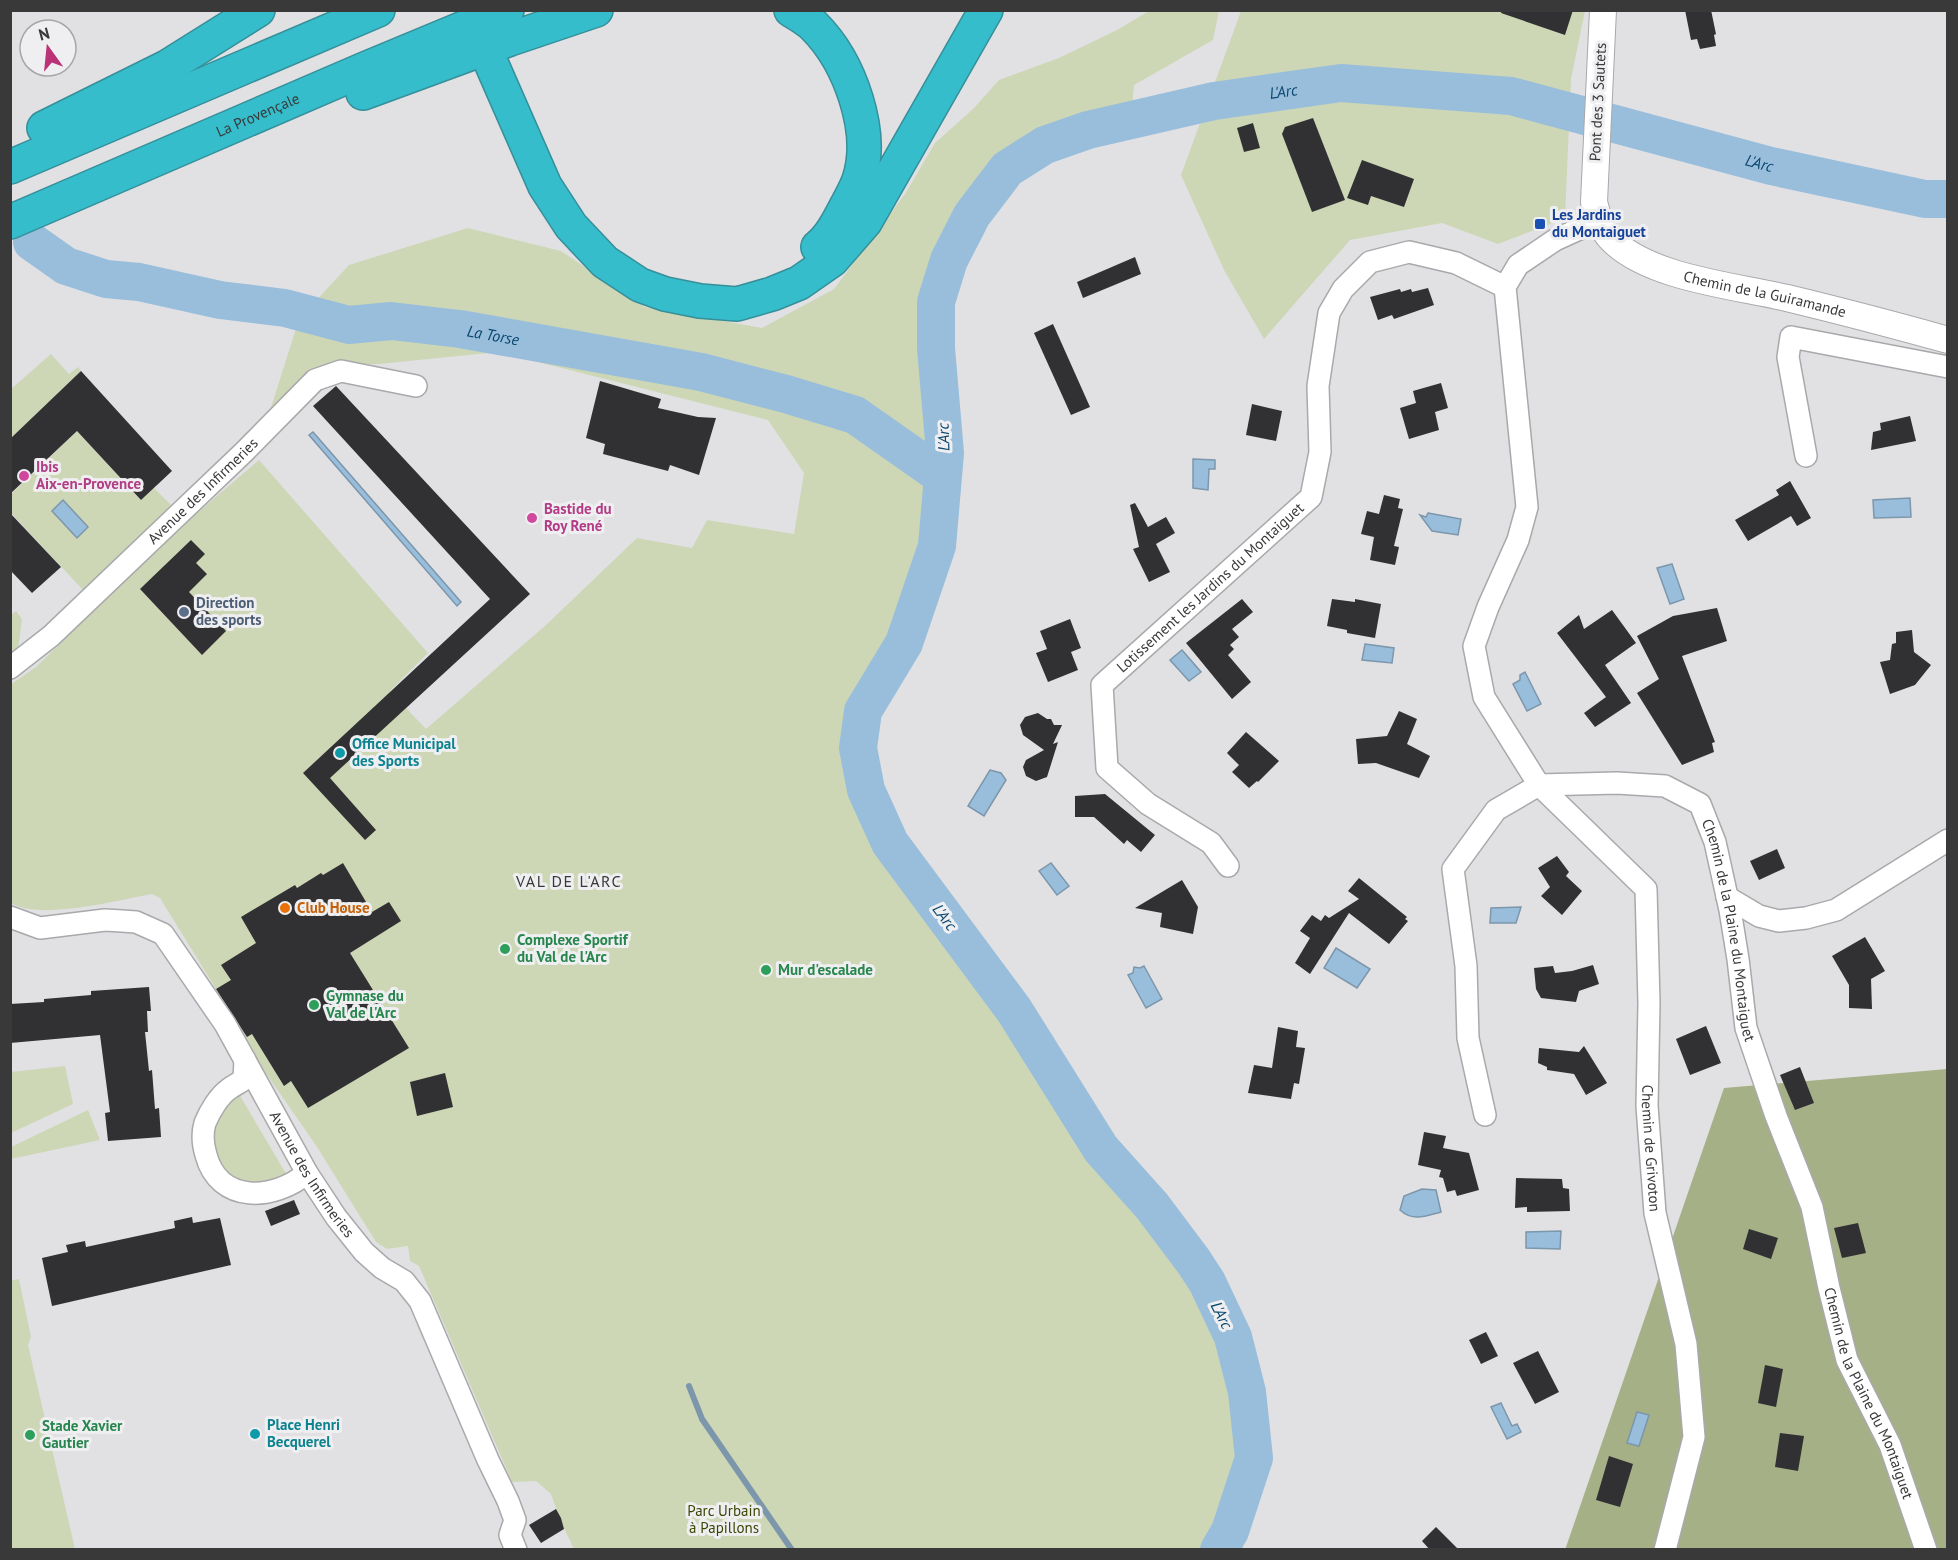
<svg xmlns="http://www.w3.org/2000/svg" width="1958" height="1560" font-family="'PT Sans',sans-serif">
<rect width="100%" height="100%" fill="#e1e1e4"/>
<!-- green -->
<g fill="#cdd7b6">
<path d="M1149,11H1219L1213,40L1134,85L1131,120L1088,130L1045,145L1007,169L972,215L949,259L936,302V348L945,453L937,546L904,643L863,711L858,748L866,790L890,843L1014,1010L1101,1149L1152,1206L1194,1262L1207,1282L1233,1337L1247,1392L1254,1458L1230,1531L1228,1549H574L561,1522L551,1494L536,1481L512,1482L419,1266L410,1261L408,1246L387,1249L376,1242L317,1147L247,1046L216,989L160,898L152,894C118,900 40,921 11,903L10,685L36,667L182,526L259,460L428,653L390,691L426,729L546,625L637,538L692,548L707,520L794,534L804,473L768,420L498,352L379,364L343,365L268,417L299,319L349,265L468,228L561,251L645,307L762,328L834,289L905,194L935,143L973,109L999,80L1059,58L1117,30Z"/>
<polygon points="1241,11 1585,11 1571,79 1565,218 1498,244 1442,223 1350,240 1264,339 1224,270 1181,175"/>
<polygon points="51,354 69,374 78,367 81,371 11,439 11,389"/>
<polygon points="77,431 141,500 154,488 173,507 84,591 11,513 11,494"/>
<polygon points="16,611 22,619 18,651 11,657 11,615"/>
<polygon points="65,1066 73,1104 11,1133 11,1072"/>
<path d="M239,1094L288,1177C279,1180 267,1185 257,1186C230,1186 213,1158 213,1135C213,1131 213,1125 214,1121C219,1110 231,1101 239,1094Z"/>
<polygon points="88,1110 100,1140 11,1159 11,1147"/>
<polygon points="19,1279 31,1337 28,1345 75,1549 11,1549 10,1281"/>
</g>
<!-- forest -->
<polygon fill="#a5b087" points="1947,1069 1947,1549 1565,1550 1724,1088"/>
<!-- water -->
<g fill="#99bedc" stroke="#7c96ab" stroke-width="1.5">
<polygon points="313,432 461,602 457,606 309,435"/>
<polygon points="1193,459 1215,460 1215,469 1209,469 1208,490 1193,488"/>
<polygon points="1910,498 1911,517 1874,518 1873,500"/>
<polygon points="63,500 88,527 77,538 52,511"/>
<polygon points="1428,513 1461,519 1458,535 1432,531 1420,515 1426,517"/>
<polygon points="1672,564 1684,599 1670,604 1657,568"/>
<polygon points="1365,644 1394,648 1392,663 1362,660"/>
<polygon points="1182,650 1201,672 1189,681 1170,660"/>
<polygon points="1525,672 1541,704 1527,711 1513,684 1520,680 1520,675"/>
<polygon points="990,770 1001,773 1006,780 984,816 968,806"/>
<polygon points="1051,863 1069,886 1057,895 1039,871"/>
<polygon points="1521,907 1516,923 1490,923 1491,908"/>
<polygon points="1336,948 1370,969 1357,988 1324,968"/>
<polygon points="1144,966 1162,999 1146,1008 1128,975 1133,973 1134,967 1140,968"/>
<path d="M1422,1189L1436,1190L1441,1212C1426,1216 1413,1222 1400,1210L1404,1196Z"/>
<polygon points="1561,1231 1560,1249 1526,1248 1526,1232"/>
<polygon points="1501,1403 1512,1426 1517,1424 1521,1432 1507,1439 1491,1407"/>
<polygon points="1637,1412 1649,1415 1639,1446 1627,1443"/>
</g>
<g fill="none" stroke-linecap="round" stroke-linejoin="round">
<!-- stream -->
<polyline stroke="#7c96ab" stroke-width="6" points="689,1386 702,1419 792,1550"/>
<!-- river -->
<g stroke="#99bedc" stroke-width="38">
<path id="s1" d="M32,242L66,266L106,279L139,282L220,300L285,308L349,325L391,321L460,329L701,372L786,394L855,415L942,476"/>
<path id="s2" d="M1219,1550L1230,1531L1254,1458L1247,1392L1233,1337L1207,1282L1194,1262L1152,1206L1101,1149L1014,1010L890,843L866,790L858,748L863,711L904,643L937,546L945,453L936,348V302L949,260L972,215L1007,169L1045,145L1088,130L1214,101L1341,83L1511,96L1771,166L1925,199H1948"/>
</g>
</g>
<!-- building -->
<g fill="#313133">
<polygon points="1502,10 1573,10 1565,35 1501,13"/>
<polygon points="1685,10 1711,10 1716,34 1714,35 1716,46 1700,49 1697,39 1691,40"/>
<polygon points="1313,118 1345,200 1312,212 1282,134 1285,127"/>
<polygon points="1253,123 1260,148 1244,152 1237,128"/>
<polygon points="1362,160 1414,179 1404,207 1371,196 1368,205 1347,198"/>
<polygon points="1135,257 1141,274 1083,298 1077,282"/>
<polygon points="1428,288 1434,305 1394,319 1392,315 1378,320 1370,297 1400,289 1401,292 1411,289 1412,292"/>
<polygon points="1053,324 1090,407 1071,415 1034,333"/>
<polygon points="81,371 172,471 141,500 77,431 10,494 10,439"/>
<polygon points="600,381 661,399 658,408 698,417 716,418 699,475 670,465 668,471 603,454 605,444 586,438"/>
<polygon points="1441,383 1448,408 1435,412 1439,430 1409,439 1400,408 1416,403 1413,391"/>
<polygon points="336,386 530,594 330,778 376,830 365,840 303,773 490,599 313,406"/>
<polygon points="1252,404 1282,411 1276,441 1246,435"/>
<polygon points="1910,416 1916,441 1871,450 1873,432 1881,430 1880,423"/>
<polygon points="1790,481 1811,518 1797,526 1791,516 1748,541 1735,520 1779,495 1776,490"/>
<polygon points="1384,495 1400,499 1398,508 1403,509 1394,546 1399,547 1395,565 1370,560 1374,537 1361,534 1367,511 1379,514"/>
<polygon points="1135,503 1148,527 1166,517 1175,533 1156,544 1170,572 1149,582 1133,549 1139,547 1130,505"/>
<polygon points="10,513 61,567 32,593 10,570"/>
<polygon points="191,540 205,554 196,563 207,574 189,592 226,631 202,655 140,589"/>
<polygon points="1242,599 1253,612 1232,629 1239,637 1230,645 1234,649 1228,655 1251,682 1232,699 1186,643"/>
<polygon points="1332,599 1355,602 1355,599 1381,604 1375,638 1347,633 1347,630 1327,626"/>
<polygon points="1717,608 1727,641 1682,656 1715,742 1712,743 1714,752 1682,765 1637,693 1659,679 1637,636 1673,616"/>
<polygon points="1612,610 1636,643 1605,665 1631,703 1595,727 1584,713 1606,697 1557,633 1579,615 1584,629"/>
<polygon points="1070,619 1081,648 1071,652 1078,670 1048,682 1036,653 1047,649 1040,631"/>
<polygon points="1912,630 1914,652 1931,665 1915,685 1890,694 1880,662 1890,660 1892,644 1896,643 1896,632"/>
<polygon points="1399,711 1417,719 1407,744 1430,756 1419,778 1376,763 1358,764 1356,739 1387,736"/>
<polygon points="1038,713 1047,719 1051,719 1054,725 1062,725 1053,744 1058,742 1047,777 1036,781 1026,776 1023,767 1026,760 1044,750 1023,735 1020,725 1025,717"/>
<polygon points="1246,732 1279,761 1258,782 1257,781 1249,788 1232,772 1239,765 1227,753"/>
<polygon points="1105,794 1155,835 1141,852 1127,840 1124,844 1094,817 1075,817 1075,796"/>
<polygon points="1777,849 1785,868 1759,880 1750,861"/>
<polygon points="1557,856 1569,872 1566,876 1582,891 1562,915 1541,896 1550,887 1538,868"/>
<polygon points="343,863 372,912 389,902 401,921 350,953 409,1048 308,1108 291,1081 284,1086 252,1034 247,1037 216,989 231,980 221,965 256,943 241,917 295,885 297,888 321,873 323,875"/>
<polygon points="1359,878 1407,917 1405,919 1408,921 1389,944 1349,913 1310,974 1295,963 1310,938 1300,931 1312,915 1321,921 1325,915 1329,918 1359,899 1348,891"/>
<polygon points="1182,880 1198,907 1193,934 1160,927 1162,913 1135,908"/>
<polygon points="1865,937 1885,971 1871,979 1872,1009 1849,1008 1849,985 1832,956"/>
<polygon points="1593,965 1599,984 1579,991 1576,1002 1541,998 1536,989 1534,968 1553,966 1555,973 1572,971"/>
<polygon points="149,987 151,1011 147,1011 148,1032 145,1032 149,1071 152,1070 155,1109 159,1108 161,1137 108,1141 105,1113 110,1112 100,1035 10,1043 10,1004 44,1002 44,999 91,995 91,991"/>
<polygon points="1706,1026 1721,1063 1690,1075 1676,1039"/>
<polygon points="1278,1027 1298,1031 1296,1047 1305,1048 1299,1084 1294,1083 1291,1099 1248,1093 1254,1065 1272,1068"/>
<polygon points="1584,1046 1607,1083 1586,1095 1574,1074 1547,1070 1547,1067 1538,1063 1539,1048 1579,1052"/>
<polygon points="1800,1067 1814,1103 1795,1110 1780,1075"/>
<polygon points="445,1073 453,1107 417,1116 410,1082"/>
<polygon points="1424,1132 1446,1136 1443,1148 1469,1153 1479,1190 1457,1196 1455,1190 1447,1192 1443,1178 1439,1177 1441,1170 1418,1165"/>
<polygon points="1516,1178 1562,1179 1563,1188 1569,1189 1570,1211 1527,1212 1527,1207 1515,1208"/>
<polygon points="294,1200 300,1214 271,1226 265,1211"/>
<polygon points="192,1217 193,1223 220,1218 231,1265 52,1306 42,1258 68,1252 66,1245 85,1241 86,1247 175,1228 174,1221"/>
<polygon points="1858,1223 1866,1253 1842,1258 1834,1228"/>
<polygon points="1749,1229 1778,1238 1771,1259 1743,1249"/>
<polygon points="1486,1332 1498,1356 1481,1364 1469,1340"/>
<polygon points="1538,1351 1559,1392 1535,1404 1513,1363"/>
<polygon points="1765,1365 1783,1369 1776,1407 1758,1403"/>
<polygon points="1780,1433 1804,1436 1798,1471 1775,1467"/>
<polygon points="1609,1456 1633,1464 1620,1507 1596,1500"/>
<polygon points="556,1509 561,1518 564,1529 541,1543 529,1525"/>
<polygon points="1436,1527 1459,1550 1430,1550 1422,1541"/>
</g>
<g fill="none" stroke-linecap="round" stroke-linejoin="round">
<defs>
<g id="minor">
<path id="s3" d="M1599,220L1555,240L1518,265L1505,287L1527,507L1518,540L1488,607L1474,646L1484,697L1539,785L1617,783L1665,786L1700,804L1715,842L1730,910L1738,959L1746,1028L1776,1116L1812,1207L1829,1288L1847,1360L1890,1445L1926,1550"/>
<polyline points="1806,456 1788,357 1791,337 1948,367"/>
<path id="s4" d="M10,668L51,636L244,452L315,380L341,371L416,386"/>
<path id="s5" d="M1228,866L1211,843L1148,804L1107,768L1102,685L1311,497L1320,452L1318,386L1329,313L1343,289L1370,262L1409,252L1456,263L1505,287"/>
<polyline points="1727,897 1759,916 1779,921 1806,918 1836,910 1948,840"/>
<path id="s6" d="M10,917L40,928L105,920L122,921L136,922L163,934L225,1024L307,1173L336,1217L364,1252L382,1268L404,1281L420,1301L488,1460L508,1501L515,1520L510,1535L516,1550"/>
<path d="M245,1060L244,1079C240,1083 234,1085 229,1089C219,1096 210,1111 205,1123C202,1133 203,1145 206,1155C219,1204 274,1201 307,1173"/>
<path id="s7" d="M1485,1115L1468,1038L1466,966L1453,869L1496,810L1539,785L1646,889L1649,1003L1647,1106L1655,1213L1686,1344L1694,1437L1665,1550"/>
</g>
<g id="tertiary">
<path id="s8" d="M1603,10L1594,202C1597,215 1601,229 1611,239C1648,278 1736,286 1787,298C1841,311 1894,325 1948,340"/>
</g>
<g id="motorway">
<path d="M791,10C799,15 808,20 814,26C850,62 875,132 859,180C856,189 851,197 847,205C839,220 831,237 818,247"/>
<polyline points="492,65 545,186 571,226 605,262 640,285 665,294 700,301 737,304 772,294 799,283 832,260 865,222 986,10"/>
<polyline points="363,93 510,39 596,10"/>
<polyline points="44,128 167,67 258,10"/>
<polyline points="10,167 378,10"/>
<path id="s9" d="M10,222L365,69L507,10"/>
</g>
</defs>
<!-- minor casing -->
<use href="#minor" stroke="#a9a9ac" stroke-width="24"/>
<!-- tertiary casing -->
<use href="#tertiary" stroke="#a9a9ac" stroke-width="28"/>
<!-- motorway casing -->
<use href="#motorway" stroke="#368f99" stroke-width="36"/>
<!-- minor -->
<use href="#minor" stroke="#fff" stroke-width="21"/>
<!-- tertiary -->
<use href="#tertiary" stroke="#fff" stroke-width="26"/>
<!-- motorway -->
<use href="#motorway" stroke="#35bdcc" stroke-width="33"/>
</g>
<!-- markers -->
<rect fill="#1a4fb4" stroke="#efeff1" stroke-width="2" x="1534" y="218" width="12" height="12" rx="3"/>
<g fill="#d1479c" stroke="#efeff1" stroke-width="2">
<circle cx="24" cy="476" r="6"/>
<circle cx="532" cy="518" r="6"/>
</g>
<circle fill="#5c6f8a" stroke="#efeff1" stroke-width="2" cx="184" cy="612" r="6"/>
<g fill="#0f9aa8" stroke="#efeff1" stroke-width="2">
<circle cx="340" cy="753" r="6"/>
<circle cx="255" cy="1434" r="6"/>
</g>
<circle fill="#e8710a" stroke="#efeff1" stroke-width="2" cx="285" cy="908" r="6"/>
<g fill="#2e9e5b" stroke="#efeff1" stroke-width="2">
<circle cx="505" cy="949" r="6"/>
<circle cx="766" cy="970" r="6"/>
<circle cx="314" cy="1005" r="6"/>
<circle cx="30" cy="1435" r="6"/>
</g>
<g text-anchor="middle" stroke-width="6" stroke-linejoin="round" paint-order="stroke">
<!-- street labels -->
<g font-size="15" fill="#39393a" stroke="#efeff1">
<text transform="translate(1598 102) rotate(-87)" y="5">Pont des 3 Sautets</text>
<text dy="5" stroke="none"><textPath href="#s9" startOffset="270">La Provençale</textPath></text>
<text dy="5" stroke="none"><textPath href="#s8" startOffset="399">Chemin de la Guiramande</textPath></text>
<text dy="5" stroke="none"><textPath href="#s4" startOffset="262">Avenue des Infirmeries</textPath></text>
<text dy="5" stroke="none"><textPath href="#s5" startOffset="386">Lotissement les Jardins du Montaiguet</textPath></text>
<text dy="5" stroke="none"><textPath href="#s3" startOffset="940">Chemin de la Plaine du Montaiguet</textPath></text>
<text dy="5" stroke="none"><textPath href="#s7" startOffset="780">Chemin de Grivoton</textPath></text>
<text dy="5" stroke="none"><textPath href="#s6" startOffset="441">Avenue des Infirmeries</textPath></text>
<text dy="5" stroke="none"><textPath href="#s3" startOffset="1426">Chemin de la Plaine du Montaiguet</textPath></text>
</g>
<!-- transit labels -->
<g font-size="15" font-weight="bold" fill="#164399" stroke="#efeff1" text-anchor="start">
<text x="1552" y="220">Les Jardins<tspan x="1552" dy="17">du Montaiguet</tspan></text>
</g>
<!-- hotel labels -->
<g font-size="15" font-weight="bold" fill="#b23c85" stroke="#efeff1" text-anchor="start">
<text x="36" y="472">Ibis<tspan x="36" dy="17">Aix-en-Provence</tspan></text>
<text x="544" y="514">Bastide du<tspan x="544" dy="17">Roy René</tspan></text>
</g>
<!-- service labels -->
<g font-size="15" font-weight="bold" fill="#4e5e75" stroke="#efeff1" text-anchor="start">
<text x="196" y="608">Direction<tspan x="196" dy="17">des sports</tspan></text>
</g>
<!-- culture labels -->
<g font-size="15" font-weight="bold" fill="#0d838f" stroke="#efeff1" text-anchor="start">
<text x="352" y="749">Office Municipal<tspan x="352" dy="17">des Sports</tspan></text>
<text x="267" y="1430">Place Henri<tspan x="267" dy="17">Becquerel</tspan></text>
</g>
<!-- food labels -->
<g font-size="15" font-weight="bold" fill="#c56008" stroke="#efeff1" text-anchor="start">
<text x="297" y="913">Club House</text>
</g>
<!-- leisure labels -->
<g font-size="15" font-weight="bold" fill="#27864d" stroke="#efeff1" text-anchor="start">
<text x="517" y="945">Complexe Sportif<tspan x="517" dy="17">du Val de l'Arc</tspan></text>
<text x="778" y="975">Mur d'escalade</text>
<text x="326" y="1001">Gymnase du<tspan x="326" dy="17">Val de l'Arc</tspan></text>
<text x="42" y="1431">Stade Xavier<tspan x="42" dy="17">Gautier</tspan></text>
</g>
<!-- park labels -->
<g font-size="15" fill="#394500" stroke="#efeff1">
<text x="724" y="1516">Parc Urbain<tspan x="724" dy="17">à Papillons</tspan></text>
</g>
<!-- water labels -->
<g font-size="16" font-style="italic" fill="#0a476f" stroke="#efeff1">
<text dy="6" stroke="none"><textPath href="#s2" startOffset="1832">L'Arc</textPath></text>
<text dy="6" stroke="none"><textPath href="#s2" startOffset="2318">L'Arc</textPath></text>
<text dy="6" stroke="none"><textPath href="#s1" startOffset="477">La Torse</textPath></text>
<text transform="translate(943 437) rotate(-92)" y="6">L'Arc</text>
<text transform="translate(945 917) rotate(53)" y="6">L'Arc</text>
<text transform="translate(1222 1315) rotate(63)" y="6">L'Arc</text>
</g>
<!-- neighbourhood labels -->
<g font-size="16" letter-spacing="1.5" fill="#39393a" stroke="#efeff1">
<text x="569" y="887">VAL DE L'ARC</text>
</g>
</g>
<!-- border -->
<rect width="1958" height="1560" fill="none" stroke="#39393a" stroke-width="24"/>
<!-- north arrow -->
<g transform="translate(48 48) rotate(345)"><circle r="28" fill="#efeff1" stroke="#a6a6a8" stroke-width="1.5"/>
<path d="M0-4.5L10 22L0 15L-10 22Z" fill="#b93376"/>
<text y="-9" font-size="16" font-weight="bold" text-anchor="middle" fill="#39393a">N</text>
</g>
</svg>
